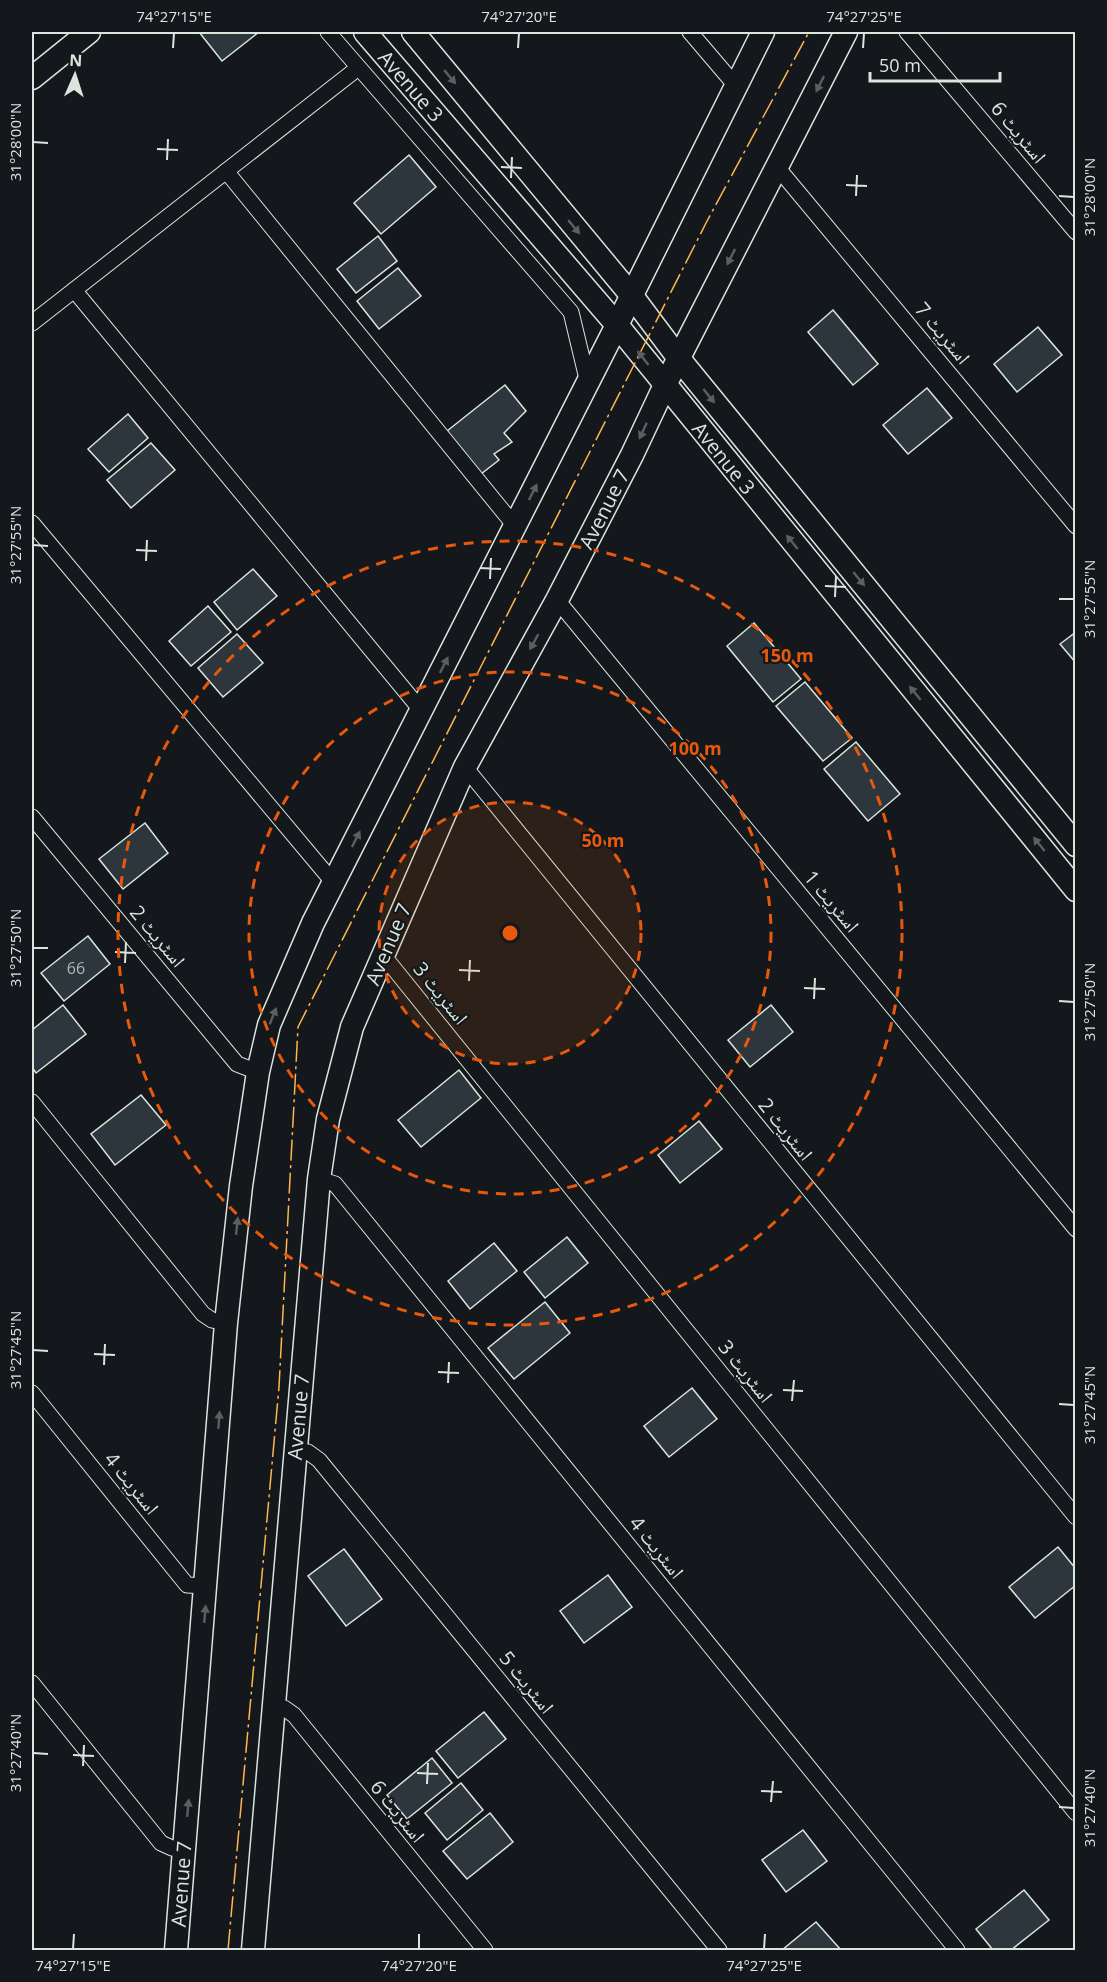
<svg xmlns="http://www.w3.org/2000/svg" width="1107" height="1982" font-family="'Open Sans','Noto Naskh Arabic',sans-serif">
<rect width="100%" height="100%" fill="#14181c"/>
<g fill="#2c363c" stroke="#d8e6dc" stroke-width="1.5">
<polygon points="199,32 259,32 222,61"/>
<polygon points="409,155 436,187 381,234 354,203"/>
<polygon points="378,236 397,261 356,293 337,269"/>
<polygon points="398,268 421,296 379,329 357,301"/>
<polygon points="833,310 878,364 853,385 808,332"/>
<polygon points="1038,327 1062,355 1017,392 994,364"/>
<polygon points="505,385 526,411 504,433 512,442 494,454 499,460 481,474 447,431"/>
<polygon points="927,388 952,418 908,454 883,425"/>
<polygon points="128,414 148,438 109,472 88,449"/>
<polygon points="151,443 175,470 131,508 107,480"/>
<polygon points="253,569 277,596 237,630 214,602"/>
<polygon points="208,606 231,632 191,666 169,641"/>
<polygon points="754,623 801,679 773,702 727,646"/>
<polygon points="1076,632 1076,663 1060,644"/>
<polygon points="237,634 263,663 223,697 198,668"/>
<polygon points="805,682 852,738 823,761 776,706"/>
<polygon points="856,742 900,794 868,821 824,769"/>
<polygon points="145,823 168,853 123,889 99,859"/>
<polygon points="88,936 110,964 64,1001 41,973"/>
<polygon points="63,1005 86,1034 36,1073 32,1067 32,1030"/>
<polygon points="771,1005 793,1032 750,1067 728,1040"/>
<polygon points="459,1070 481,1098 421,1147 398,1120"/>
<polygon points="141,1095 166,1125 115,1165 91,1134"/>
<polygon points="699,1121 722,1149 680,1183 658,1155"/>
<polygon points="567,1237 588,1263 545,1298 524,1272"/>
<polygon points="494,1243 517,1271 470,1309 448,1281"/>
<polygon points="545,1302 570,1333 514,1379 488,1348"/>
<polygon points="692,1388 717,1419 669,1457 644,1426"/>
<polygon points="1058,1547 1076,1569 1076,1585 1035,1618 1009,1587"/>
<polygon points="344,1549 382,1599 346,1626 308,1576"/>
<polygon points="608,1575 632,1607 584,1643 560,1611"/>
<polygon points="484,1712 506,1739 458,1778 436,1751"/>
<polygon points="432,1758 452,1783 407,1819 387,1795"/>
<polygon points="461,1783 483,1810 447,1840 425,1813"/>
<polygon points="490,1813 513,1842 467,1879 443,1851"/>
<polygon points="803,1830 827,1861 786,1892 762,1860"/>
<polygon points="1024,1890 1049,1920 1011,1950 993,1950 976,1929"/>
<polygon points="816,1922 841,1950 782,1950"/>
</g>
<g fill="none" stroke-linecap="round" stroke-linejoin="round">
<defs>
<g id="street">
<polyline points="328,32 571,312 588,383"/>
<polyline points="690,32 736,86"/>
<polyline points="907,32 1076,232"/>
<polyline points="777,167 1076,526"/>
<polyline points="226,171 515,526"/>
<polyline points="74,290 421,710"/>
<polyline points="32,323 358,68"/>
<polyline points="32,523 333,882"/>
<polyline points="557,600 1076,1229"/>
<polyline points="465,767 1076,1517"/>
<polyline points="32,817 237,1064 258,1072"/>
<polyline points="383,955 1076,1813"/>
<polyline points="32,1102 203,1314 212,1320 226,1323"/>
<polyline points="319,1179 335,1184 957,1950"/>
<polyline points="32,1393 187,1585 207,1586"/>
<polyline points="295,1452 308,1452 319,1460 719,1950"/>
<polyline points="32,1683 161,1843 172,1848 184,1849"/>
<polyline points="273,1708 284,1708 294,1715 485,1950"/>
</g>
<g id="secondary">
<polyline points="365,32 617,325 1076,890"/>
<polyline points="413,32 632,296 680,360 1076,845"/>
<polyline points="32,78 89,32"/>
<polyline points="176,1950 226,1323 241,1186 258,1072 269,1025 313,923 617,325 763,32"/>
<polyline points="253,1950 319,1179 328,1119 352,1027 465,767 557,600 632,455 665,385 846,32"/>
</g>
</defs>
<use href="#street" stroke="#d8e6dc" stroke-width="17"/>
<use href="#secondary" stroke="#d8e6dc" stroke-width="25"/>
<use href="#street" stroke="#14181c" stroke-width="15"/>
<use href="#secondary" stroke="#14181c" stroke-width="22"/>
<polyline stroke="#ffb74d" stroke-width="1.5" stroke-dasharray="21 4.5 3 4.5" stroke-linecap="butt" points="228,1950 279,1387 298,1027 706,223 809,32"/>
</g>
<defs><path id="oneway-solid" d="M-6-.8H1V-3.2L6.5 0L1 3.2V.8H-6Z" transform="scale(1.5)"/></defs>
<g fill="#59605f">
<use href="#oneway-solid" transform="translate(450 77) rotate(50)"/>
<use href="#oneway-solid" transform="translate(820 84) rotate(117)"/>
<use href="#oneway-solid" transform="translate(574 227) rotate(50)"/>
<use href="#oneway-solid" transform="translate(731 257) rotate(117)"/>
<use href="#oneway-solid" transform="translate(643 358) rotate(-128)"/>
<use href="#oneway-solid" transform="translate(709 396) rotate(51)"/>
<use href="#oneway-solid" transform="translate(643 431) rotate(115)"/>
<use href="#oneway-solid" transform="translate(533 492) rotate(-63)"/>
<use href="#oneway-solid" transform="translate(792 542) rotate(-129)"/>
<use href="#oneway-solid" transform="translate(859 579) rotate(51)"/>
<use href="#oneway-solid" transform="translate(534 642) rotate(119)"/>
<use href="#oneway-solid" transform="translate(444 665) rotate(-63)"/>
<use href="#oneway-solid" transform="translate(915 693) rotate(-129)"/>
<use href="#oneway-solid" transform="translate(356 839) rotate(-63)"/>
<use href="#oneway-solid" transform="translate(1039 844) rotate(-129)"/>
<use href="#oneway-solid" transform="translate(273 1016) rotate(-68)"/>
<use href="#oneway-solid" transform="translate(237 1226) rotate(-84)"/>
<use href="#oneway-solid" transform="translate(219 1420) rotate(-86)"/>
<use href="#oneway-solid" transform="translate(205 1614) rotate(-85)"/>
<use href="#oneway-solid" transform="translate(188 1808) rotate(-85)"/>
</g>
<path fill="none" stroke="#d8e6dc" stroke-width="2" d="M173,48L174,33M518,48L519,33M863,48L864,33M33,142L48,143M157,149L178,150M167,160L168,139M501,167L522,168M511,178L512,157M846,185L867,186M856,196L857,175M1059,196L1074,197M33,545L48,546M136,550L157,551M146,561L147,540M480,568L501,569M490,579L491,558M825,586L846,587M835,597L836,576M1059,599H1074M33,948H48M115,952L136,953M125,963L126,942M459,970L480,971M469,981L470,960M804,988L825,989M814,999L815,978M1059,1001L1074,1002M33,1350L48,1351M94,1354L115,1355M104,1365L105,1344M438,1372L459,1373M448,1383L449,1362M783,1390L803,1391M792,1401L794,1380M1059,1404L1074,1405M33,1753L48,1754M73,1755L94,1756M83,1766L84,1745M417,1773L438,1774M427,1784L428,1763M761,1791L782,1792M771,1802L773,1781M1059,1807L1074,1808M73,1949L74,1934M419,1949V1934M764,1949L765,1934"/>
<circle cx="510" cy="933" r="131" fill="#e8590c" fill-opacity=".12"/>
<g fill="none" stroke="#e8590c" stroke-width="3" stroke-dasharray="10 8">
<circle cx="510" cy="933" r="131"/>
<circle cx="510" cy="933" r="261"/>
<circle cx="510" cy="933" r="392"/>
</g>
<g text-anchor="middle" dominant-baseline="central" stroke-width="4.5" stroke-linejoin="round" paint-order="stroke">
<g font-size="16" fill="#adbab4">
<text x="76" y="968">66</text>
</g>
<g font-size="20" fill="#d8e6dc" stroke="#14181c">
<text transform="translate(411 86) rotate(49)">Avenue 3</text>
<text transform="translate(1019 132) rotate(50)">اسٹریٹ 6</text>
<text transform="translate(943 333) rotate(50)">اسٹریٹ 7</text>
<text transform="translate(724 458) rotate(51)">Avenue 3</text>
<text transform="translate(604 509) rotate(-63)">Avenue 7</text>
<text transform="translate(832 901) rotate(50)">اسٹریٹ 1</text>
<text transform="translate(158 936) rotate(50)">اسٹریٹ 2</text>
<text transform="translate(388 944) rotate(-67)">Avenue 7</text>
<text transform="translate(441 993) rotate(51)">اسٹریٹ 3</text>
<text transform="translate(786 1129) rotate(51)">اسٹریٹ 2</text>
<text transform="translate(746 1371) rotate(51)">اسٹریٹ 3</text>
<text transform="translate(298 1417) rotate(-85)">Avenue 7</text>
<text transform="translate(132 1483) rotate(51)">اسٹریٹ 4</text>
<text transform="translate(657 1547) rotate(51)">اسٹریٹ 4</text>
<text transform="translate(527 1682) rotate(51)">اسٹریٹ 5</text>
<text transform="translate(398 1811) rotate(51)">اسٹریٹ 6</text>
<text transform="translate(181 1884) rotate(-86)">Avenue 7</text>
</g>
</g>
<circle cx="510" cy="933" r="9" fill="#e8590c" stroke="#14181c" stroke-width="3"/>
<g font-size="18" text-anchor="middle" font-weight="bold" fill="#e8590c" stroke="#14181c" stroke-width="4.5" stroke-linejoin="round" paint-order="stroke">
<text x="787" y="662">150 m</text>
<text x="695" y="755">100 m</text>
<text x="603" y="847">50 m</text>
</g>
<rect width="1107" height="1982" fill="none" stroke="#14181c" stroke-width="66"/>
<g transform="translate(75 75) rotate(3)" stroke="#14181c" stroke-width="4.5" paint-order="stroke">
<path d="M0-4.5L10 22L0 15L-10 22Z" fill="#d8e6dc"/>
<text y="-9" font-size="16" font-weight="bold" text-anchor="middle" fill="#d8e6dc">N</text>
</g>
<path d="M870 72v9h130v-9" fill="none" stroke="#d8e6dc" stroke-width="3"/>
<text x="879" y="72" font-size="18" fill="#d8e6dc" stroke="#14181c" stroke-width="4.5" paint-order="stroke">50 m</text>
<rect x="33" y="33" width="1041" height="1916" fill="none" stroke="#d8e6dc" stroke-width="2"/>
<g font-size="15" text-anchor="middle" fill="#d8e6dc">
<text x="174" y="22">74°27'15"E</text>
<text x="519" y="22">74°27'20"E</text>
<text x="864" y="22">74°27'25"E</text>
<text transform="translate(16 142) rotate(-90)" y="5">31°28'00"N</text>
<text transform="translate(1090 197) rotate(-90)" y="5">31°28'00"N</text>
<text transform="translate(16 545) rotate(-90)" y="5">31°27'55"N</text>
<text transform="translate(1090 599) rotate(-90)" y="5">31°27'55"N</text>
<text transform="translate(16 948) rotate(-90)" y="5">31°27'50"N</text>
<text transform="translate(1090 1002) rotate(-90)" y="5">31°27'50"N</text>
<text transform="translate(16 1350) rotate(-90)" y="5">31°27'45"N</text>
<text transform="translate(1090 1405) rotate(-90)" y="5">31°27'45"N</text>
<text transform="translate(16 1753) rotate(-90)" y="5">31°27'40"N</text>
<text transform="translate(1090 1808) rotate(-90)" y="5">31°27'40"N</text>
<text x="73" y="1971">74°27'15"E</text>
<text x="419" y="1971">74°27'20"E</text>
<text x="764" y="1971">74°27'25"E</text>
</g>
</svg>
